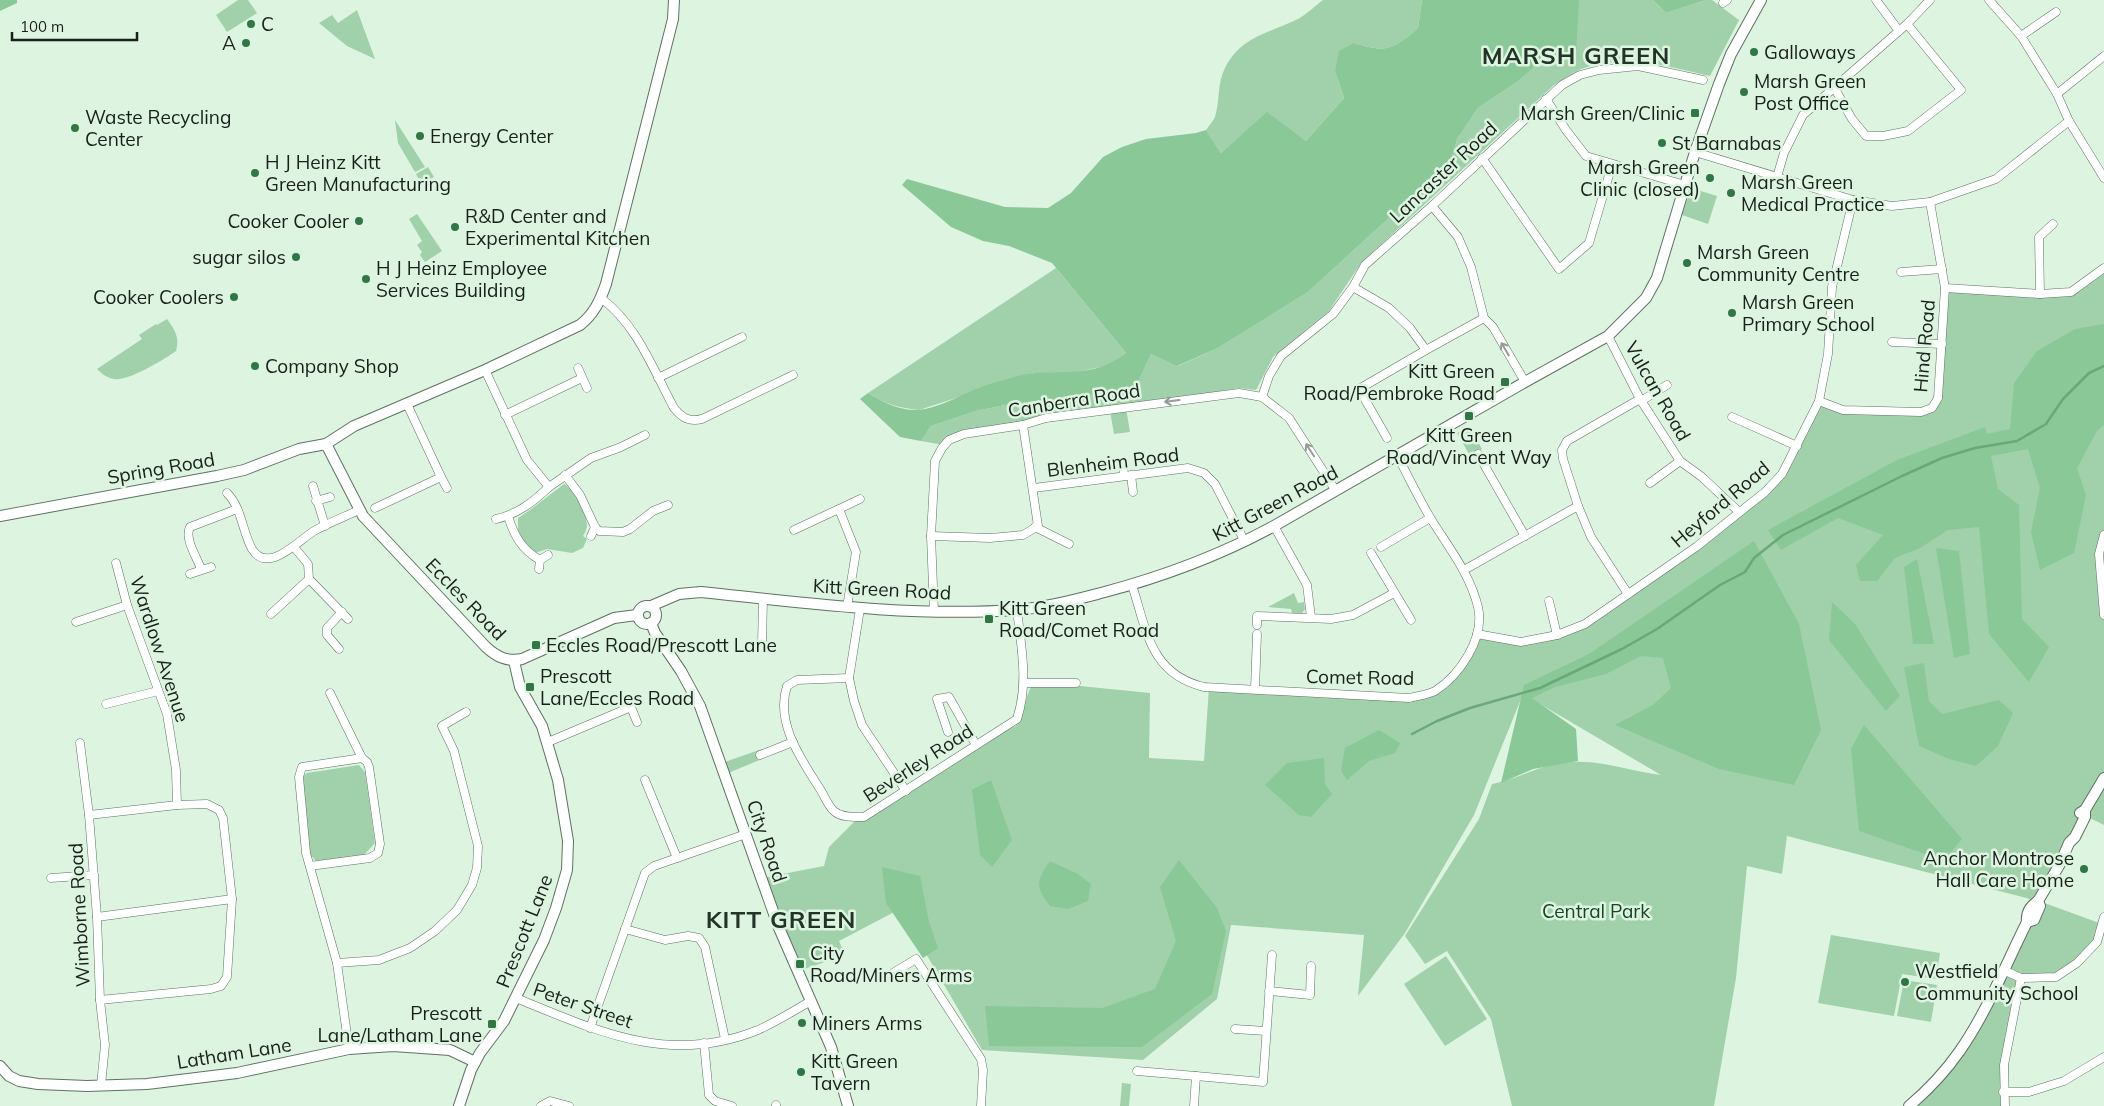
<svg xmlns="http://www.w3.org/2000/svg" width="2104" height="1106" font-family="Mulish,sans-serif">
<rect width="100%" height="100%" fill="#ddf4e1"/>
<g fill="#a0d1aa">
<polygon points="238,0 248,0 257,13 227,32 216,15"/>
<path d="M1323,0H1422L1418,28C1393,50 1387,53 1354,43L1335,71L1344,98L1306,141L1267,113L1221,153L1206,130C1209,126 1213,121 1215,117C1220,101 1217,83 1225,68C1241,36 1270,33 1298,19C1307,14 1315,6 1323,0Z"/>
<path d="M1579,0H1653L1666,13L1706,0H1712L1739,20L1710,76C1665,66 1627,53 1581,69C1572,73 1563,80 1554,85L1361,263L1329,311L1273,357L1256,390L1238,388L1126,408L1130,432L1114,434L1110,411L969,433L944,445L921,441L931,426L976,411L1010,404L1134,390V399L1136,385L1151,354L1178,366L1218,348L1308,292L1451,161L1457,139L1478,108L1517,82L1546,57Z"/>
<polygon points="357,10 375,59 347,46 319,23 332,15 338,23"/>
<polygon points="395,120 425,167 415,172 398,143"/>
<polygon points="428,167 434,177 429,180 418,178 416,174"/>
<polygon points="1691,188 1717,196 1708,224 1682,215"/>
<polygon points="417,214 442,251 425,262 420,255 422,252 417,245 422,241 409,219"/>
<path d="M1056,268L1126,353L1110,365L1073,373H1033L919,410C900,408 885,404 868,393Z"/>
<path d="M2104,268V537L2099,554L2104,590V825L2082,814L2039,901L2102,924L2084,956L2047,978L2006,971L2021,978L2010,1032L2007,1106H1909L1959,1051L2038,901L1787,836L1782,874L1747,866L1736,978L1714,1106H1512L1491,1019L1447,951L1425,964L1405,936L1479,819L1492,784C1517,780 1536,766 1562,763C1598,758 1627,771 1661,775L1523,694L1474,815L1405,933L1358,996L1364,935L1231,925L1217,999L1143,1060L982,1050L900,909L839,941L845,955L802,970L762,878L824,866L829,847L859,817L976,745L1016,726L1031,686H1080L1150,693L1149,758L1204,761L1209,687L1409,698L1449,681L1477,634L1521,642L1585,624L1739,512L1782,474L1819,401L1843,410L1932,408L1939,391L1945,288L2074,291Z"/>
<path d="M167,319C175,330 180,338 176,351C165,359 127,382 114,379C107,378 101,373 97,369L142,339L139,335L156,324L157,325Z"/>
<polygon points="1469,426 1482,449 1470,456 1457,433"/>
<path d="M564,484C573,488 587,514 587,525C587,529 585,533 583,536L587,539L583,548L572,553L547,549L535,553L523,542L516,531L518,529V518L530,510Z"/>
<polygon points="1294,593 1298,603 1304,602 1305,609 1302,613 1292,613 1291,609 1268,607"/>
<polygon points="759,750 762,759 726,774 722,763"/>
<polygon points="359,765 365,772 375,843 364,855 316,861 309,853 302,777 307,773"/>
<polygon points="1831,935 1940,953 1936,979 1902,974 1894,1016 1818,1003"/>
<polygon points="1446,956 1487,1019 1445,1046 1404,984"/>
<polygon points="1904,980 1937,985 1931,1022 1897,1016"/>
<polygon points="1122,1083 1131,1084 1129,1106 1120,1106"/>
</g>
<g fill="#8ac898">
<polygon points="0,0 17,0 17,3 0,11"/>
<path d="M1422,0H1579L1576,55L1546,57L1517,82L1478,108L1457,139L1451,161L1308,292L1218,348L1177,366L1151,354L1134,390L1010,404L976,411L931,426L921,441L900,437L860,399L868,393C883,402 900,411 918,410C939,409 969,390 990,384C1004,380 1021,374 1035,373C1071,371 1096,376 1126,353L1052,263L1009,246L983,241L951,227L902,185L907,179L1005,207L1048,208L1071,193L1103,157L1122,147L1146,139L1196,133L1206,130L1221,153L1267,112L1306,141L1344,98L1335,71L1339,51L1354,43C1386,53 1393,50 1418,28Z"/>
<polygon points="1653,0 1706,0 1666,13"/>
<polygon points="2104,324 2104,425 2097,431 2077,468 2086,495 2074,553 2040,570 2031,532 2040,488 2028,449 1991,456 1998,489 2019,505 2022,619 2049,647 2029,682 1989,634 1979,527 1948,530 1920,548 1895,558 1877,581 1860,581 1856,565 1883,535 1838,518 1781,550 1768,530 1897,460 1985,427 1987,434 2010,429 2014,383 2037,351 2075,329"/>
<polygon points="1754,541 1799,624 1821,730 1794,785 1719,769 1615,725 1653,705 1671,688 1663,658 1641,656 1606,674 1555,687 1532,698 1576,729 1578,761 1533,769 1501,783 1524,685 1589,654"/>
<polygon points="1936,548 1959,551 1970,654 1954,658"/>
<polygon points="1917,559 1934,644 1913,644 1904,567"/>
<polygon points="1832,602 1855,624 1900,696 1886,711 1829,640"/>
<polygon points="1924,663 1929,701 1942,714 1999,700 2013,713 1998,746 1976,766 1949,759 1919,746 1904,667"/>
<polygon points="1864,725 1962,839 1951,852 1928,855 1859,831 1851,749"/>
<polygon points="1379,730 1400,743 1395,753 1369,761 1347,780 1341,771 1345,748"/>
<polygon points="1324,758 1325,784 1332,794 1311,817 1299,815 1265,785 1287,763"/>
<polygon points="991,780 1012,840 992,867 980,855 972,790"/>
<polygon points="1179,860 1217,908 1226,931 1212,994 1142,1047 989,1046 985,1006 1102,1008 1155,989 1176,941 1160,887"/>
<path d="M1050,861L1078,874L1091,884L1088,901L1068,909L1050,906C1035,886 1036,881 1050,861Z"/>
<polygon points="882,867 920,876 929,922 938,948 923,958 886,903"/>
</g>
<g fill="none" stroke-linecap="round" stroke-linejoin="round">
<polyline stroke="#6ba879" stroke-width="2.5" points="1412,734 1437,721 1470,708 1540,688 1622,649 1657,629 1720,585 1745,572 1754,558 1783,535 1902,476 1942,458 1975,448 2017,441 2046,424 2063,399 2089,373 2104,366"/>
<defs>
<g id="minor">
<polyline points="1876,0 1899,31"/>
<polyline points="1989,0 2021,36 2057,94 2069,121 2104,178"/>
<polyline points="1723,3 1727,0"/>
<polyline points="2021,36 2056,12"/>
<polyline points="1835,89 1852,119 1866,136 1883,136 1908,131 1961,90 1907,24"/>
<polyline points="2057,94 2104,56"/>
<polyline points="1546,99 1566,130 1586,156 1685,185"/>
<polyline points="1695,152 1853,200 1892,206 1930,202 1996,179 2069,121"/>
<polyline points="1482,158 1559,269 1589,243 1612,165"/>
<polyline points="1777,177 1784,153 1803,115 1907,24 1930,0"/>
<polyline points="1432,206 1458,237 1471,267 1484,318 1493,327 1525,382"/>
<polyline points="1901,272 1942,269"/>
<polyline points="1353,287 1389,308 1410,328 1426,350 1484,318"/>
<polyline points="1945,288 2040,294 2071,292 2104,268"/>
<polyline points="2040,294 2039,237 2053,224"/>
<path d="M601,298C637,325 653,369 674,408C682,418 689,422 702,419L793,375"/>
<polyline points="1608,336 1640,399 1680,461 1702,477 1739,512"/>
<polyline points="1892,342 1942,344"/>
<polyline points="578,368 587,388"/>
<polyline points="485,370 527,460 549,487 591,458 621,447 645,435"/>
<polyline points="658,378 742,337"/>
<polyline points="1262,397 1269,376 1281,356 1333,314 1353,287 1365,265 1432,206 1562,85 1580,75 1599,70 1638,66 1703,80"/>
<polyline points="1641,401 1667,385"/>
<polyline points="1819,401 1843,410 1921,412 1932,408 1938,398 1945,288 1930,202"/>
<polyline points="505,415 582,378"/>
<polyline points="1732,417 1797,446"/>
<polyline points="1387,438 1359,389 1426,350"/>
<polyline points="1478,454 1525,536"/>
<polyline points="1123,462 1124,476"/>
<polyline points="565,475 580,495 595,527 599,531 623,532 630,529 653,511 668,505"/>
<polyline points="1131,475 1133,492"/>
<polyline points="441,477 447,488"/>
<polyline points="1650,483 1680,461"/>
<polyline points="313,486 325,526"/>
<polyline points="1034,488 1188,468 1204,473 1215,484 1245,542"/>
<path d="M227,493C242,508 242,531 252,549C268,575 299,540 314,531C328,523 344,517 359,510"/>
<polyline points="316,501 330,497"/>
<polyline points="375,508 441,477 407,404"/>
<polyline points="839,509 860,499"/>
<path d="M508,516C514,536 522,550 540,560"/>
<path d="M496,519C518,514 533,502 549,487"/>
<polyline points="1274,526 1307,585 1311,617"/>
<polyline points="1035,527 1069,544"/>
<polyline points="794,530 839,509 856,552 847,607"/>
<polyline points="2104,535 2099,554 2104,615"/>
<polyline points="591,536 595,527"/>
<polyline points="931,536 990,538 1023,535 1038,526 1023,425"/>
<polyline points="1381,547 1430,518"/>
<polyline points="1371,553 1411,620"/>
<polyline points="116,563 127,605 167,714 176,770 177,805"/>
<path d="M201,569C197,557 184,539 190,527L237,509"/>
<polyline points="539,569 540,560 548,555"/>
<polyline points="1464,570 1578,506"/>
<polyline points="190,574 211,567"/>
<polyline points="309,579 348,619"/>
<path d="M1132,585C1147,631 1150,674 1204,687L1409,698C1417,696 1427,695 1435,691C1460,675 1485,638 1478,607C1470,574 1449,548 1431,519C1419,499 1408,476 1397,455"/>
<polyline points="1628,594 1591,537 1578,506 1563,459 1562,450 1567,441 1640,399"/>
<polyline points="1549,601 1557,635"/>
<polyline points="860,609 849,678 854,701 862,725 906,791"/>
<polyline points="934,612 931,536 935,461 942,448 949,440 964,434 1023,425 1046,418 1239,393 1262,397 1289,418 1336,491"/>
<polyline points="271,614 309,579 308,564 294,547"/>
<polyline points="76,622 127,605"/>
<polyline points="1257,625 1257,616 1331,619 1353,615 1394,593"/>
<polyline points="1477,634 1521,642 1557,635 1585,624 1696,547 1765,492 1782,474 1819,401 1828,354 1832,287 1853,200"/>
<polyline points="762,646 763,598"/>
<polyline points="339,649 327,635 327,628 342,612"/>
<path d="M849,678L797,680L787,686C775,723 801,759 820,789C824,795 828,806 834,811C841,818 855,817 864,817L1017,719C1029,682 1021,647 1017,609"/>
<polyline points="1025,683 1076,683"/>
<polyline points="1255,689 1257,634"/>
<polyline points="106,704 158,691"/>
<polyline points="948,732 937,699 949,697 976,745"/>
<polyline points="548,742 631,707 637,722"/>
<polyline points="80,743 89,815 97,917 100,1000 105,1045 101,1085"/>
<polyline points="760,755 793,742"/>
<polyline points="645,780 677,858"/>
<polyline points="89,815 177,805 207,804 219,810 223,818 232,899 227,977 221,986 211,989 100,1000"/>
<polyline points="310,866 370,858 378,853 380,844 369,767 367,762 362,758 330,693"/>
<polyline points="51,878 94,875"/>
<polyline points="97,917 232,899"/>
<polyline points="625,929 665,940 688,936 699,938 705,947 725,1039"/>
<polyline points="337,963 379,960 410,948 435,931 457,910 472,885 477,868 478,846 454,751 442,726 466,712"/>
<polyline points="2003,970 2021,978 2056,977 2077,963 2097,942 2104,917"/>
<polyline points="893,973 916,959 981,1059 983,1070 981,1106"/>
<polyline points="1269,991 1310,995 1311,966"/>
<path d="M516,998C597,1031 669,1066 758,1030C776,1022 793,1011 811,1001"/>
<polyline points="590,1028 645,873 654,866 746,834"/>
<polyline points="1235,1029 1266,1031"/>
<polyline points="704,1043 709,1095 715,1101 732,1106"/>
<polyline points="349,1049 337,963 306,853 299,777 302,767 362,758"/>
<polyline points="1137,1071 1196,1076"/>
<polyline points="2003,1092 2029,1092 2064,1081 2104,1057"/>
<polyline points="776,1105 776,1106"/>
<polyline points="541,1106 550,1101 569,1106"/>
<polyline points="1194,1106 1196,1076 1263,1082 1272,955"/>
<polyline points="2005,1106 2004,1065 2021,978"/>
</g>
<g id="tertiary">
<path d="M326,444L363,516L486,647C497,657 507,662 522,659L614,618L637,615"/>
<path d="M0,516L217,476L244,470L299,449L326,444L354,426L485,370L580,325C594,314 600,301 606,284L673,19L674,0"/>
<circle cx="647" cy="615" r="9"/>
<path d="M651,606L679,594L701,592C806,603 910,617 1016,610C1044,608 1074,600 1101,593C1162,577 1219,556 1274,526L1525,382L1608,336L1646,298L1657,278L1695,152L1719,84L1731,54L1761,0"/>
<polyline points="651,623 655,633 681,671 700,706 779,928 831,1047 848,1106"/>
<polyline points="2080,813 2085,810 2104,778"/>
<polyline points="2027,922 2034,920 2040,906 2038,901"/>
<polyline points="0,1066 9,1076 19,1081 38,1084 87,1086 147,1084 237,1073 349,1049 393,1046 450,1050 475,1062"/>
<polyline points="459,1106 471,1070 480,1053 504,1021 544,940 556,908 567,870 568,841 558,780 542,726 520,687 514,661"/>
<path d="M1909,1106C1928,1090 1945,1072 1959,1052C1986,1014 2006,964 2027,922C2026,913 2030,906 2038,901L2060,864L2069,843L2075,837L2085,817V810"/>
</g>
</defs>
<use href="#minor" stroke="#5e7262" stroke-width="9"/>
<use href="#tertiary" stroke="#5e7262" stroke-width="12"/>
<use href="#minor" stroke="#fff" stroke-width="8"/>
<use href="#tertiary" stroke="#fff" stroke-width="10"/>
</g>
<defs><path id="oneway-shaft" d="M-6 0H5M1.5-3L5.5 0L1.5 3" fill="none" stroke-width="1.6" stroke-linecap="round" stroke-linejoin="round" transform="scale(1.25)"/></defs>
<g stroke="#979b98">
<use href="#oneway-shaft" transform="translate(1505 349) rotate(-120)"/>
<use href="#oneway-shaft" transform="translate(1172 401) rotate(173)"/>
<use href="#oneway-shaft" transform="translate(1310 450) rotate(-123)"/>
</g>
<g fill="#2f7745" stroke="#ddf4e1" stroke-width="2">
<circle cx="251" cy="24" r="5"/>
<circle cx="246" cy="43" r="5"/>
<circle cx="1754" cy="52" r="5"/>
<circle cx="1744" cy="92" r="5"/>
<rect x="1690" y="108" width="10" height="10" rx="2.5"/>
<circle cx="75" cy="128" r="5"/>
<circle cx="420" cy="136" r="5"/>
<circle cx="1662" cy="143" r="5"/>
<circle cx="255" cy="173" r="5"/>
<circle cx="1710" cy="178" r="5"/>
<circle cx="1731" cy="193" r="5"/>
<circle cx="359" cy="221" r="5"/>
<circle cx="455" cy="227" r="5"/>
<circle cx="296" cy="257" r="5"/>
<circle cx="1687" cy="263" r="5"/>
<circle cx="366" cy="279" r="5"/>
<circle cx="234" cy="297" r="5"/>
<circle cx="1732" cy="313" r="5"/>
<circle cx="255" cy="366" r="5"/>
<rect x="1500" y="377" width="10" height="10" rx="2.5"/>
<rect x="1464" y="411" width="10" height="10" rx="2.5"/>
<rect x="984" y="614" width="10" height="10" rx="2.5"/>
<rect x="531" y="640" width="10" height="10" rx="2.5"/>
<rect x="525" y="682" width="10" height="10" rx="2.5"/>
<circle cx="2084" cy="869" r="5"/>
<rect x="795" y="959" width="10" height="10" rx="2.5"/>
<circle cx="1905" cy="982" r="5"/>
<circle cx="802" cy="1023" r="5"/>
<rect x="487" y="1019" width="10" height="10" rx="2.5"/>
<circle cx="801" cy="1072" r="5"/>
</g>
<g text-anchor="middle" dominant-baseline="central" stroke-width="5" stroke-linejoin="round" paint-order="stroke">
<g font-size="19" fill="#182019" stroke="#ddf4e1" text-anchor="start">
<text x="261" y="24">C</text>
<text x="236" y="43" text-anchor="end">A</text>
<text x="1764" y="52">Galloways</text>
<text x="1754" y="81">Marsh Green<tspan x="1754" dy="22">Post Office</tspan></text>
<text x="1685" y="113" text-anchor="end">Marsh Green/Clinic</text>
<text x="85" y="117">Waste Recycling<tspan x="85" dy="22">Center</tspan></text>
<text x="430" y="136">Energy Center</text>
<text x="1672" y="143">St Barnabas</text>
<text x="265" y="162">H J Heinz Kitt<tspan x="265" dy="22">Green Manufacturing</tspan></text>
<text x="1700" y="167" text-anchor="end">Marsh Green<tspan x="1700" dy="22">Clinic (closed)</tspan></text>
<text x="1741" y="182">Marsh Green<tspan x="1741" dy="22">Medical Practice</tspan></text>
<text x="465" y="216">R&amp;D Center and<tspan x="465" dy="22">Experimental Kitchen</tspan></text>
<text x="349" y="221" text-anchor="end">Cooker Cooler</text>
<text x="1697" y="252">Marsh Green<tspan x="1697" dy="22">Community Centre</tspan></text>
<text x="286" y="257" text-anchor="end">sugar silos</text>
<text x="376" y="268">H J Heinz Employee<tspan x="376" dy="22">Services Building</tspan></text>
<text x="224" y="297" text-anchor="end">Cooker Coolers</text>
<text x="1742" y="302">Marsh Green<tspan x="1742" dy="22">Primary School</tspan></text>
<text x="265" y="366">Company Shop</text>
<text x="1495" y="371" text-anchor="end">Kitt Green<tspan x="1495" dy="22">Road/Pembroke Road</tspan></text>
<text x="1469" y="435" text-anchor="middle">Kitt Green<tspan x="1469" dy="22">Road/Vincent Way</tspan></text>
<text x="999" y="608">Kitt Green<tspan x="999" dy="22">Road/Comet Road</tspan></text>
<text x="546" y="645">Eccles Road/Prescott Lane</text>
<text x="540" y="676">Prescott<tspan x="540" dy="22">Lane/Eccles Road</tspan></text>
<text x="2074" y="858" text-anchor="end">Anchor Montrose<tspan x="2074" dy="22">Hall Care Home</tspan></text>
<text x="810" y="953">City<tspan x="810" dy="22">Road/Miners Arms</tspan></text>
<text x="1915" y="971">Westfield<tspan x="1915" dy="22">Community School</tspan></text>
<text x="482" y="1013" text-anchor="end">Prescott<tspan x="482" dy="22">Lane/Latham Lane</tspan></text>
<text x="812" y="1023">Miners Arms</text>
<text x="811" y="1061">Kitt Green<tspan x="811" dy="22">Tavern</tspan></text>
</g>
<g font-size="19" fill="#182019" stroke="#ddf4e1">
<text transform="translate(1443 172) rotate(-43)">Lancaster Road</text>
<text transform="translate(1924 346) rotate(-85)">Hind Road</text>
<text transform="translate(1658 391) rotate(60)">Vulcan Road</text>
<text transform="translate(1074 400) rotate(-9)">Canberra Road</text>
<text transform="translate(1113 462) rotate(-7)">Blenheim Road</text>
<text transform="translate(161 468) rotate(-10)">Spring Road</text>
<text transform="translate(1275 503) rotate(-28)">Kitt Green Road</text>
<text transform="translate(1720 504) rotate(-40)">Heyford Road</text>
<text transform="translate(882 589) rotate(3)">Kitt Green Road</text>
<text transform="translate(466 599) rotate(46)">Eccles Road</text>
<text transform="translate(160 649) rotate(72)">Wardlow Avenue</text>
<text transform="translate(1360 677) rotate(1)">Comet Road</text>
<text transform="translate(918 763) rotate(-33)">Beverley Road</text>
<text transform="translate(767 841) rotate(71)">City Road</text>
<text transform="translate(79 915) rotate(-93)">Wimborne Road</text>
<text transform="translate(524 931) rotate(-68)">Prescott Lane</text>
<text transform="translate(583 1005) rotate(19)">Peter Street</text>
<text transform="translate(234 1053) rotate(-9)">Latham Lane</text>
</g>
<g font-size="19" fill="#174525" stroke="#ddf4e1">
<text x="1596" y="911">Central Park</text>
</g>
<g font-size="24" font-weight="bold" letter-spacing="1" fill="#223426" stroke="#ddf4e1">
<text x="1576" y="55">MARSH GREEN</text>
<text x="781" y="919">KITT GREEN</text>
</g>
</g>
<path d="M12 32v8h125v-8" fill="none" stroke="#182019" stroke-width="2.5"/>
<text x="20" y="32" font-size="15" fill="#182019" stroke="#ddf4e1" stroke-width="4" paint-order="stroke">100 m</text>
</svg>
